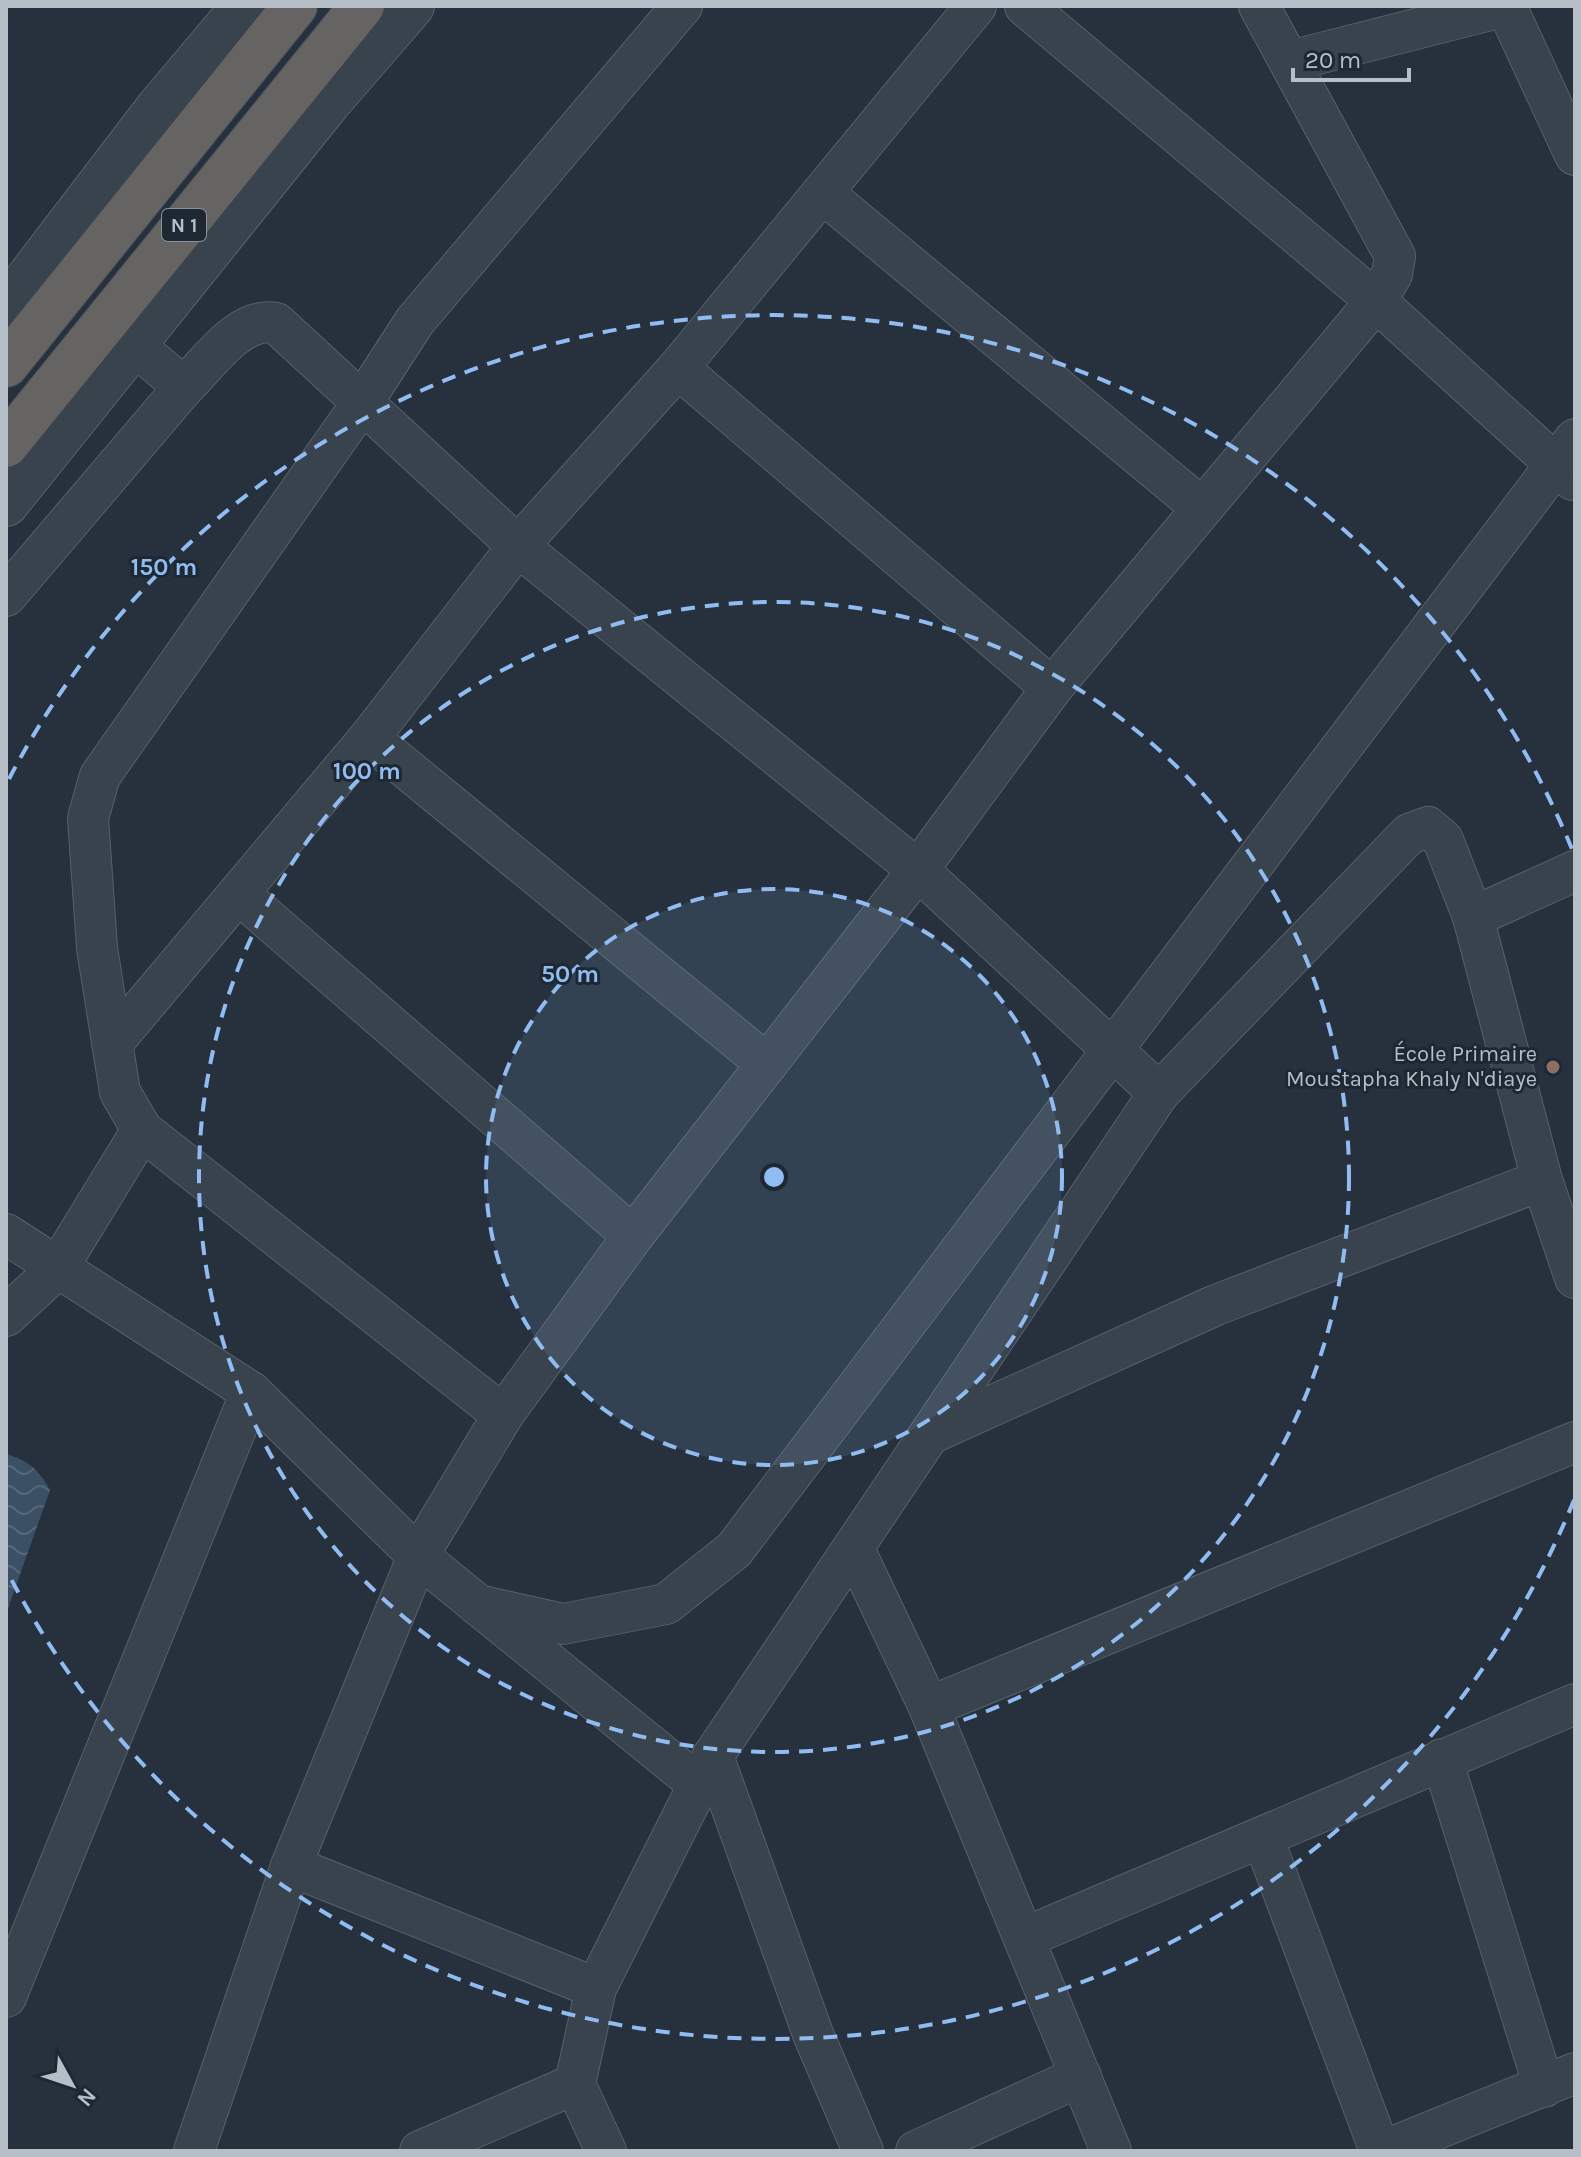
<svg xmlns="http://www.w3.org/2000/svg" width="1581" height="2157" font-family="Karla,sans-serif">
<defs>
<pattern id="water-waves" width="16" height="10" patternUnits="userSpaceOnUse" patternTransform="scale(2)"><rect width="16" height="10" fill="#3c5065"/><path d="M0 5q4-4 8 0t8 0" fill="none" stroke="#56677a"/></pattern>
</defs>
<rect width="100%" height="100%" fill="#26313d"/>
<path fill="url(#water-waves)" d="M6,1454C29,1461 38,1469 50,1490L6,1614Z"/>
<g fill="none" stroke-linecap="round" stroke-linejoin="round">
<defs>
<g id="minor">
<polyline points="1025,6 1376,301 1573,480"/>
<polyline points="1506,6 1575,155"/>
<polyline points="1290,61 1506,6"/>
<polyline points="824,194 1202,508"/>
<path d="M135,346L184,387C209,363 239,316 276,323L518,546L918,870L1159,1093"/>
<polyline points="678,368 1052,688"/>
<polyline points="6,596 184,387"/>
<polyline points="369,738 767,1064"/>
<polyline points="239,894 633,1236"/>
<polyline points="1473,917 1575,871"/>
<polyline points="114,1041 369,738 518,546 678,368 976,6"/>
<polyline points="6,1234 251,1392 418,1556 698,1784"/>
<polyline points="6,1316 57,1269 142,1130"/>
<polyline points="503,1415 142,1130 120,1092 97,948 88,818 100,776 362,403 415,321 682,6"/>
<polyline points="930,1434 1216,1305 1542,1180"/>
<polyline points="854,1549 929,1707 1111,2151"/>
<polyline points="478,1605 563,1624 666,1604 734,1550 1575,439"/>
<polyline points="929,1707 1575,1442"/>
<polyline points="713,1756 813,2034 863,2151"/>
<polyline points="1442,1759 1544,2087"/>
<polyline points="1263,1838 1380,2151"/>
<polyline points="291,1866 596,1988"/>
<polyline points="1024,1938 1575,1704"/>
<polyline points="6,1997 251,1392"/>
<polyline points="194,2151 291,1866 418,1556 503,1415 633,1236 918,870 1052,688 1376,301 1392,274 1395,256 1259,6"/>
<polyline points="420,2151 575,2084"/>
<polyline points="606,2151 575,2084 596,1988 713,1756 1159,1093 1409,834 1428,827 1443,840 1473,917 1542,1180 1575,1278"/>
<polyline points="916,2151 1081,2076"/>
<polyline points="1383,2151 1575,2073"/>
</g>
<g id="tertiary">
<polyline points="6,307 158,108 244,6"/>
<polyline points="6,504 328,103 412,6"/>
</g>
<g id="trunk">
<polyline points="6,365 295,6"/>
<polyline points="6,445 362,6"/>
</g>
</defs>
<use href="#minor" stroke="#57616b" stroke-width="42"/>
<use href="#tertiary" stroke="#57616b" stroke-width="46"/>
<use href="#trunk" stroke="#444e58" stroke-width="46"/>
<use href="#minor" stroke="#39434d" stroke-width="40"/>
<use href="#tertiary" stroke="#39434d" stroke-width="44"/>
<use href="#trunk" stroke="#666462" stroke-width="44"/>
</g>
<circle cx="774" cy="1177" r="288" fill="#90bcf2" fill-opacity=".12"/>
<g fill="none" stroke="#90bcf2" stroke-width="4" stroke-dasharray="14 10">
<circle cx="774" cy="1177" r="288"/>
<circle cx="774" cy="1177" r="575"/>
<path d="M1574 1500A863 863 0 0 1 9 1575M9 779A863 863 0 0 1 1574 854"/>
</g>
<circle fill="#8d6e63" stroke="#1e2832" stroke-width="3" cx="1553" cy="1067" r="8"/>
<g text-anchor="middle" dominant-baseline="central" stroke-width="6" stroke-linejoin="round" paint-order="stroke">
<rect fill="#1e2832" stroke="#88919b" stroke-width="2" x="162" y="209" width="44" height="32" rx="6"/>
<g font-size="20" font-weight="bold" fill="#b6bec8">
<text x="184" y="225">N 1</text>
</g>
<g font-size="22" fill="#b6bec8" stroke="#1e2832" text-anchor="end">
<text x="1537" y="1054">École Primaire<tspan x="1537" dy="25">Moustapha Khaly N'diaye</tspan></text>
</g>
</g>
<circle cx="774" cy="1177" r="12" fill="#90bcf2" stroke="#1e2832" stroke-width="4"/>
<g font-size="24" text-anchor="middle" font-weight="bold" fill="#90bcf2" stroke="#1e2832" stroke-width="6" stroke-linejoin="round" paint-order="stroke">
<text x="164" y="575">150 m</text>
<text x="367" y="779">100 m</text>
<text x="570" y="982">50 m</text>
</g>
<rect width="1581" height="2157" fill="none" stroke="#b6bec8" stroke-width="16"/>
<g transform="translate(72 2085) rotate(130)" stroke="#1e2832" stroke-width="6" paint-order="stroke">
<path d="M0-6L14 30L0 20L-14 30Z" fill="#b6bec8"/>
<text y="-12" font-size="22" font-weight="bold" text-anchor="middle" fill="#b6bec8">N</text>
</g>
<path d="M1293 68v12h116v-12" fill="none" stroke="#b6bec8" stroke-width="4"/>
<text x="1305" y="68" font-size="24" fill="#b6bec8" stroke="#1e2832" stroke-width="6" paint-order="stroke">20 m</text>
</svg>
